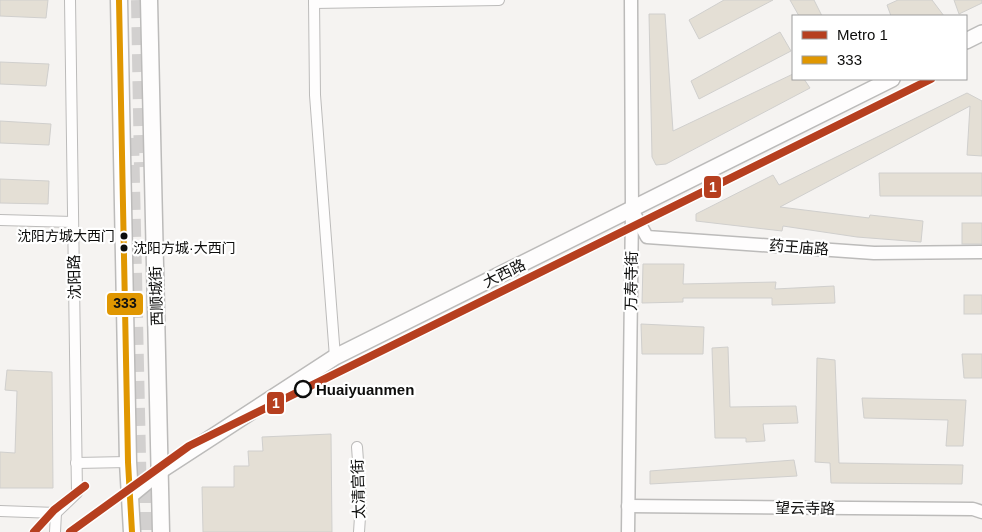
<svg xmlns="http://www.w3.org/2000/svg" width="982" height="532" font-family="Helvetica,'Noto Sans SC',sans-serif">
<rect width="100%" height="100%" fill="#f5f3f1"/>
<g fill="#e4dfd5" stroke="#d0cfcd">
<polygon points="0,0 48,0 46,18 0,16"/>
<polygon points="724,0 773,0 699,39 689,20"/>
<polygon points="790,0 814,0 822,16 799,16"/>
<polygon points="898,0 932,0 944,16 891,16 887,5"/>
<polygon points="954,0 982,0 982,3 959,14"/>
<polygon points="649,14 665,14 673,131 793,74 793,79 804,79 810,88 666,164 656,165 652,157"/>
<polygon points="780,32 791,51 699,99 691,81"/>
<polygon points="0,62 49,64 46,86 0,84"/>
<polygon points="967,93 982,101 982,156 967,155 970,106 780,207 869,218 870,215 923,221 921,242 857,237 783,226 782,231 696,221 696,214 773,175 779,185"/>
<polygon points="0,121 51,124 49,145 0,143"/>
<polygon points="879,173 982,173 982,196 880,196"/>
<polygon points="0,179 49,181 48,204 0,203"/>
<rect x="962" y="223" width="20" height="21"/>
<polygon points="643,264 684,264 683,284 776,282 775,289 834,286 835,303 772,305 772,298 683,298 683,302 642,303"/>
<rect x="964" y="295" width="18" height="19"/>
<polygon points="641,324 704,327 703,354 642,354"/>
<polygon points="728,347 730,407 796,406 798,423 763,424 765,441 746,442 746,438 715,438 712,348"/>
<polygon points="962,354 982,354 982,378 964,378"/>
<polygon points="817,358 835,360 839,463 963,465 962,484 831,483 830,463 815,462"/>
<polygon points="7,370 52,372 53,488 0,488 0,452 15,453 17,391 5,390"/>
<polygon points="862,398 966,400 963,446 946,446 948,420 864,418"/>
<polygon points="331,434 332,532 203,532 202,487 234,487 234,466 249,466 248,451 263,451 262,437"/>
<polygon points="794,460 797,476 650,484 650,471"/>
</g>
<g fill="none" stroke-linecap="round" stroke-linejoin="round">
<g stroke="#d2d0cf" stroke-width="18" stroke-dasharray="18 9" stroke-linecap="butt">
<polyline points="140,0 143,167"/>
<polyline points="130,138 138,502"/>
<polyline points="148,485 148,532"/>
</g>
<defs>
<g id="minor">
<polyline points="314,0 315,95 335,357"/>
<polyline points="314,3 499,0"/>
<polyline points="0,220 73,222"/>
<polyline points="357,447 361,502 359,532"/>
<polyline points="76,463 128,462"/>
<polyline points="0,511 56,513 77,493 70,0"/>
<polyline points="55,532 56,513"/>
</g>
<g id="tertiary">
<polyline points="632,210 647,237 874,253 982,252"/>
<polyline points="628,506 973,509 982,512"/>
<polyline points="628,532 632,210 631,0"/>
</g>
<g id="secondary">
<polyline points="966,41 982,33"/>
<polyline points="132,494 160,471 335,357 892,79"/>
</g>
<g id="primary">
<polyline points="119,0 128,462 132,532"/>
<polyline points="149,0 161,532"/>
</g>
</defs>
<use href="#minor" stroke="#bcbbba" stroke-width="12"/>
<use href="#tertiary" stroke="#bcbbba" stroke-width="15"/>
<use href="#secondary" stroke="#bcbbba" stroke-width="18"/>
<use href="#primary" stroke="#bcbbba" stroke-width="19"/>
<use href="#minor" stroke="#fefdfd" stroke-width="10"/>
<use href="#tertiary" stroke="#fefdfd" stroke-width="12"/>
<use href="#secondary" stroke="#fefdfd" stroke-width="15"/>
<use href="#primary" stroke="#fefdfd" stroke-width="16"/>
<defs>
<polyline id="bus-1" points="119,0 128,462 132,532"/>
</defs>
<use href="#bus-1" stroke="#fff" stroke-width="10"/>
<use href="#bus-1" stroke="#e09701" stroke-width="6"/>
<defs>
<g id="metro-1">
<polyline points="34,532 54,510 85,486"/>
<polyline points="70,532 189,446 931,79"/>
</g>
</defs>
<use href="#metro-1" stroke="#fff" stroke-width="11"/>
<use href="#metro-1" stroke="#b63f1f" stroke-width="8"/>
</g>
<g fill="#0d0d0c" stroke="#fff" stroke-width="2">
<circle cx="124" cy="236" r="4.5"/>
<circle cx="124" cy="248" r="4.5"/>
</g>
<circle fill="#fff" stroke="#0d0d0c" stroke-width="2.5" cx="303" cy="389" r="8"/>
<g text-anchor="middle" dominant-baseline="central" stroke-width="4.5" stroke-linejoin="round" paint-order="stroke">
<g font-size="14" fill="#0d0d0c" stroke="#fff" text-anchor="end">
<text x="115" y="236">沈阳方城大西门</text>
<text x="133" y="248" text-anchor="start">沈阳方城·大西门</text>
</g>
<g font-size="15" fill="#0d0d0c" stroke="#fff">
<text transform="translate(799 247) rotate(4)">药王庙路</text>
<text transform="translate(504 273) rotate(-26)">大西路</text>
<text transform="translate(74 277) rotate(-91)">沈阳路</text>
<text transform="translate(631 281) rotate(-89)">万寿寺街</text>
<text transform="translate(156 296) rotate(-92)">西顺城街</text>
<text transform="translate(358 489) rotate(-92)">太清宫街</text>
<text transform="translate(805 508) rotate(1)">望云寺路</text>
</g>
<g font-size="15" font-weight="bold" fill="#0d0d0c" stroke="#fff" text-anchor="start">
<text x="316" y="389">Huaiyuanmen</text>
</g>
</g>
<g stroke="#fff" stroke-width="2">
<rect x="703" y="175" width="19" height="24" rx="5" fill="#b63f1f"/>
<rect x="106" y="292" width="38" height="24" rx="5" fill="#e09701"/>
<rect x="266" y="391" width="19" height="24" rx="5" fill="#b63f1f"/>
</g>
<g font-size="14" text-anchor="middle" font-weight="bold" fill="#fff">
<text x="713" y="192">1</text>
<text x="276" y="408">1</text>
</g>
<g font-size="14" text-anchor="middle" font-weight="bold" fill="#111">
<text x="125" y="308">333</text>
</g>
<rect x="792" y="15" width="175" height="65" fill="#ffffff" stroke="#9e9e9e"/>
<rect x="802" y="31" width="25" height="8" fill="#b63f1f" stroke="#9e9e9e"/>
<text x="837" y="40" font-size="15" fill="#0d0d0c">Metro 1</text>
<rect x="802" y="56" width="25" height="8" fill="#e09701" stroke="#9e9e9e"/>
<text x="837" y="65" font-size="15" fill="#0d0d0c">333</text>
</svg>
